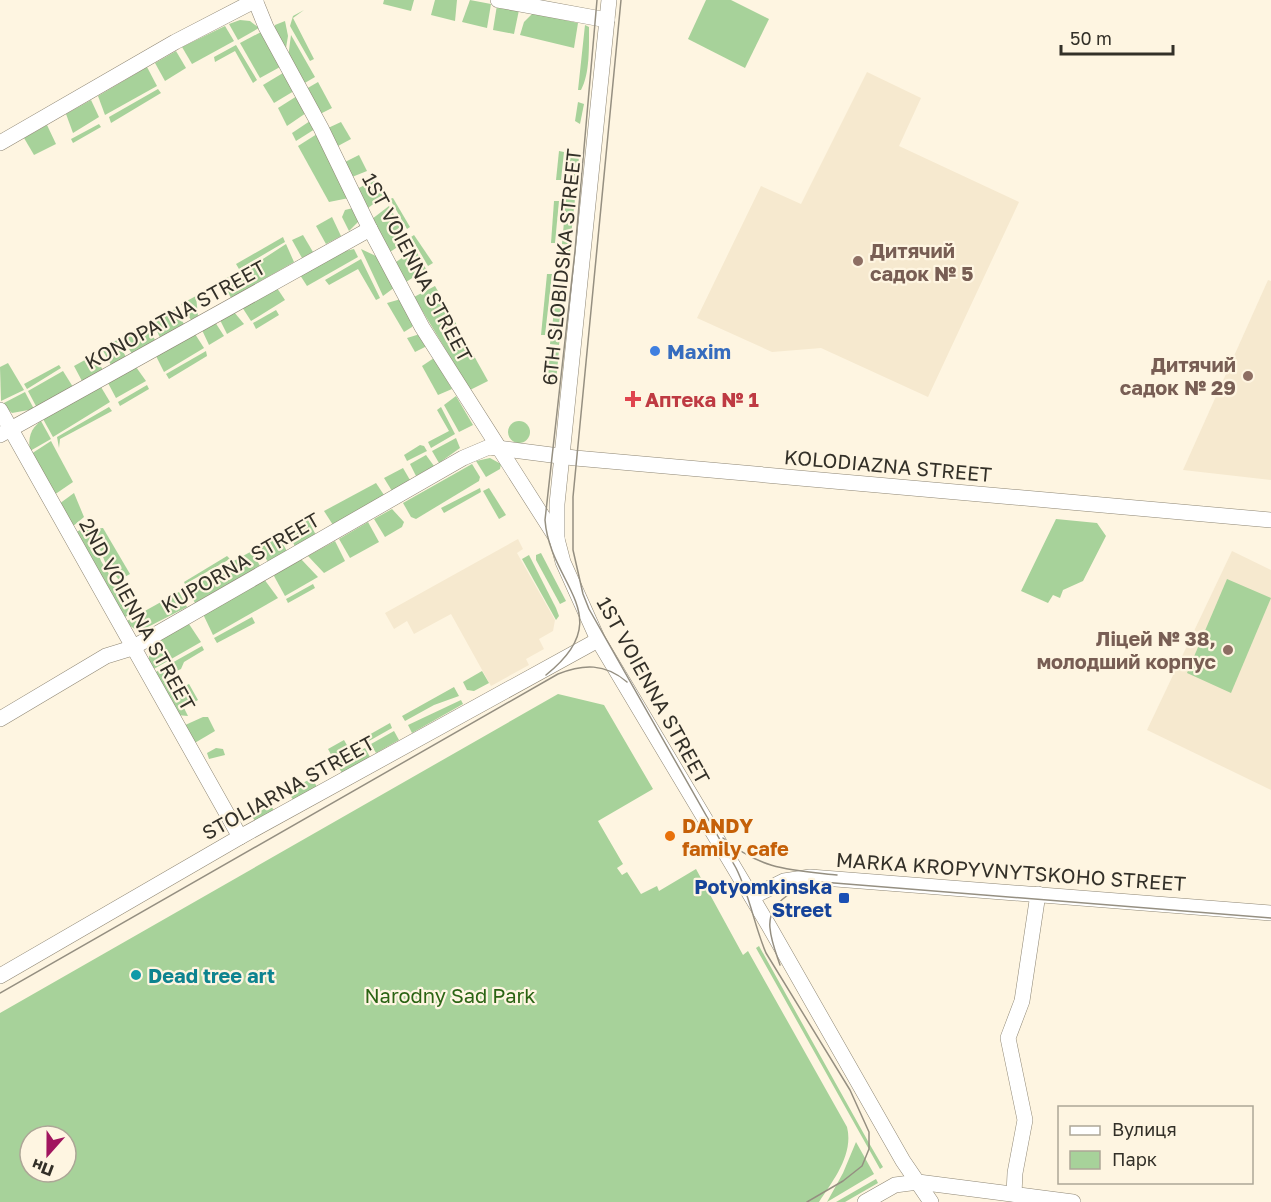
<svg xmlns="http://www.w3.org/2000/svg" width="1271" height="1202" font-family="'Golos Text',sans-serif">
<rect width="100%" height="100%" fill="#fef5e1"/>
<g fill="#f6e9cf">
<polygon points="867,72 921,98 899,146 1019,202 928,397 821,348 772,352 697,318 761,186 801,204"/>
<polygon points="1268,280 1271,281 1271,480 1183,470"/>
<polygon points="518,539 523,549 517,553 555,620 553,631 539,639 544,649 526,659 529,665 491,686 451,614 414,634 407,621 394,629 385,613"/>
<polygon points="1232,551 1271,570 1271,790 1147,730"/>
</g>
<g fill="#a7d29a" fill-rule="evenodd">
<polygon points="384,0 414,0 411,11 383,4"/>
<polygon points="435,0 457,0 455,21 431,15"/>
<polygon points="470,0 491,4 487,28 462,22"/>
<polygon points="706,0 731,0 769,19 745,68 688,39"/>
<polygon points="497,5 519,10 514,34 493,30"/>
<polygon points="304,10 293,18 314,59 310,61 290,26 293,16"/>
<polygon points="533,13 578,23 574,48 520,35 524,22"/>
<polygon points="240,20 250,21 259,28 238,40 229,24"/>
<polygon points="285,21 288,36 286,48 274,29 275,25"/>
<path d="M585,25L589,27C589,46 590,74 581,90H578Z"/>
<polygon points="225,26 234,41 192,64 182,47"/>
<polygon points="261,32 280,67 260,78 240,43"/>
<polygon points="291,35 315,77 303,84 288,58"/>
<polygon points="236,45 257,80 253,83 235,51 215,62 214,57"/>
<polygon points="176,51 186,68 165,81 155,63"/>
<polygon points="147,67 157,86 105,115 98,96"/>
<polygon points="283,73 294,91 274,103 263,85"/>
<polygon points="318,82 332,108 320,114 306,89"/>
<polygon points="158,89 161,93 111,123 109,117"/>
<polygon points="297,96 306,113 287,126 278,108"/>
<polygon points="91,100 99,117 73,133 66,114"/>
<polygon points="578,102 584,104 580,124 575,121"/>
<polygon points="310,121 315,129 296,141 292,133"/>
<polygon points="341,122 351,139 338,146 328,128"/>
<polygon points="99,124 101,127 73,143 71,139"/>
<polygon points="47,125 56,144 34,155 24,138"/>
<polygon points="317,134 349,198 329,202 298,146"/>
<polygon points="559,151 564,152 561,180 556,180"/>
<polygon points="571,152 579,156 577,183 568,182"/>
<polygon points="359,155 367,171 352,177 345,162"/>
<polygon points="374,180 383,196 367,209 357,189"/>
<polygon points="393,198 410,227 407,229 390,199"/>
<polygon points="566,199 575,199 570,245 562,244"/>
<polygon points="554,201 559,201 555,243 551,243"/>
<polygon points="389,206 408,240 390,252 372,219"/>
<polygon points="353,208 359,221 349,231 342,217 345,210"/>
<polygon points="332,217 341,236 326,244 316,226"/>
<polygon points="303,235 313,252 302,258 292,240"/>
<polygon points="414,235 433,263 428,266 411,237"/>
<polygon points="283,237 285,242 239,269 236,264"/>
<polygon points="286,244 294,262 231,298 222,280 249,268"/>
<polygon points="562,247 570,248 568,270 559,269"/>
<polygon points="354,249 358,257 307,286 300,275 341,252"/>
<polygon points="361,249 378,257 395,287 383,296"/>
<polygon points="415,249 426,269 406,282 396,262"/>
<polygon points="361,259 380,298 376,300 358,269 329,285 325,280"/>
<polygon points="547,274 552,274 545,335 541,335"/>
<polygon points="558,279 567,279 559,345 550,344"/>
<polygon points="435,286 488,381 470,390 414,297"/>
<polygon points="277,288 285,300 251,321 242,307"/>
<polygon points="196,296 198,316 191,320 181,304"/>
<polygon points="401,299 414,322 412,327 404,332 387,303"/>
<polygon points="175,309 184,324 160,338 153,321"/>
<polygon points="276,310 279,315 256,329 253,323"/>
<polygon points="234,312 244,324 227,334 220,320"/>
<polygon points="215,322 224,336 209,345 202,330"/>
<polygon points="147,324 155,340 132,354 122,337"/>
<polygon points="195,334 204,348 164,372 156,356"/>
<polygon points="420,334 427,346 415,352 407,338"/>
<polygon points="117,340 126,357 111,365 102,349"/>
<polygon points="550,349 559,350 556,382 548,381"/>
<polygon points="206,351 207,356 169,379 166,374"/>
<polygon points="94,355 103,370 82,381 74,366"/>
<polygon points="434,358 452,389 438,395 422,366"/>
<polygon points="8,363 24,390 1,401 0,367"/>
<polygon points="59,365 61,368 27,389 24,384"/>
<polygon points="136,367 146,381 116,398 108,383"/>
<polygon points="63,371 73,387 37,408 28,391"/>
<polygon points="147,385 149,389 120,406 118,402"/>
<polygon points="101,387 110,402 53,437 43,419"/>
<polygon points="25,392 34,409 12,413 2,404"/>
<polygon points="456,396 473,425 459,432 444,405"/>
<polygon points="109,407 112,411 60,439 59,448 57,437"/>
<polygon points="441,407 455,434 431,448 428,442 449,431 437,410"/>
<circle cx="519" cy="432" r="11"/>
<path d="M41,421L51,439L30,451C28,438 30,429 41,421Z"/>
<polygon points="456,438 460,448 439,463 432,451"/>
<polygon points="51,441 73,482 54,495 31,454"/>
<polygon points="420,445 424,446 427,451 407,461 404,455"/>
<polygon points="426,455 434,466 416,476 410,464"/>
<polygon points="490,458 501,464 500,469 486,477 476,461"/>
<polygon points="472,464 480,477 479,481 416,519 411,517 403,503"/>
<polygon points="403,468 410,480 392,491 384,478"/>
<polygon points="376,483 384,495 333,525 324,511"/>
<polygon points="480,488 481,492 444,513 441,508"/>
<polygon points="489,488 506,515 499,519 483,491"/>
<polygon points="74,493 84,517 72,527 59,504"/>
<polygon points="392,509 404,522 402,527 385,537 374,519"/>
<polygon points="1056,519 1097,523 1106,536 1083,581 1063,590 1060,598 1053,595 1048,603 1021,591"/>
<polygon points="308,520 316,535 295,547 289,532"/>
<polygon points="368,522 379,542 350,558 339,539"/>
<polygon points="83,528 89,528 101,561 133,613 123,618 75,533"/>
<polygon points="103,528 130,574 119,580 105,562 92,529"/>
<polygon points="278,536 287,551 268,562 259,547"/>
<polygon points="335,541 345,561 324,573 308,556"/>
<polygon points="252,551 260,566 195,603 186,587"/>
<polygon points="541,553 566,601 560,604 536,560 536,555"/>
<polygon points="529,555 556,608 559,616 556,620 522,559"/>
<polygon points="227,556 230,559 185,584 184,582"/>
<polygon points="300,558 318,577 285,596 274,576 277,570"/>
<polygon points="264,579 278,598 213,635 203,614"/>
<polygon points="1227,579 1271,598 1231,693 1187,673"/>
<polygon points="313,584 315,588 288,603 286,599"/>
<polygon points="179,592 187,607 142,630 136,630 125,622"/>
<polygon points="252,617 255,623 217,643 214,638"/>
<path d="M189,624L201,642L152,670C139,645 171,635 189,624Z"/>
<polygon points="202,646 204,650 184,662 181,669 166,676 175,691 189,684 198,700 184,708 188,716 177,715 154,673"/>
<polygon points="482,671 489,683 474,691 467,690 463,682"/>
<polygon points="454,687 459,696 434,705 405,721 402,716"/>
<path d="M558,694L604,705L653,789L598,821L623,864L617,868L622,875L627,872L641,894L657,886L659,891L696,869L743,955L748,951L847,1127C854,1154 833,1181 819,1202H0V1013ZM30,1136H66V1172H30Z"/>
<polygon points="461,700 463,704 412,733 408,725"/>
<polygon points="203,717 208,717 215,731 193,744 183,726"/>
<polygon points="390,723 392,728 369,741 367,736"/>
<polygon points="394,731 399,740 376,753 371,744"/>
<polygon points="344,740 348,747 359,741 361,745 334,760 328,749"/>
<polygon points="216,748 223,749 225,755 209,759 207,753"/>
<polygon points="365,748 370,757 342,773 336,763"/>
<polygon points="312,778 317,787 293,800 288,791"/>
<polygon points="271,805 274,811 255,821 252,816"/>
<polygon points="759,946 869,1143 883,1167 880,1169 756,948"/>
<polygon points="856,1142 874,1174 827,1202 843,1173"/>
<polygon points="876,1179 878,1183 845,1202 836,1202"/>
</g>
<g fill="none" stroke-linecap="round" stroke-linejoin="round">
<defs>
<g id="minor">
<polyline points="255,0 266,27 321,128 370,229 422,327 557,539 563,562 598,640 769,926 903,1161 931,1202"/>
<polyline points="498,0 607,20"/>
<polyline points="0,143 175,42 256,0"/>
<polyline points="0,410 240,837"/>
<polyline points="0,435 370,229"/>
<polyline points="557,539 557,504 609,0"/>
<polyline points="0,719 106,656 132,648 463,458 489,447 575,458 1271,520"/>
<polyline points="752,897 784,881 810,877 1271,913"/>
<polyline points="0,976 240,837 598,640"/>
<polyline points="1014,1194 1015,1173 1025,1120 1008,1038 1022,1001 1038,894"/>
<polyline points="865,1202 895,1185 918,1182 1073,1202"/>
</g>
</defs>
<use href="#minor" stroke="#8e8674" stroke-width="16"/>
<use href="#minor" stroke="#fff" stroke-width="15"/>
<g stroke="#958f81" stroke-width="1.5">
<path d="M621,0L573,497V550L583,594L589,609L736,868C750,896 754,925 766,953L850,1090L869,1132V1149L862,1166L843,1181L807,1202"/>
<path d="M546,675C620,616 550,586 545,520L575,251L597,0"/>
<path d="M723,838C761,870 790,870 837,875"/>
<path d="M780,965C776,953 771,941 770,928C767,901 800,885 822,882L1271,918"/>
<path d="M0,993L558,674C583,664 605,663 627,682"/>
</g>
</g>
<g fill="#8d6e63" stroke="#fef5e1" stroke-width="2">
<circle cx="858" cy="261" r="6"/>
<circle cx="1248" cy="376" r="6"/>
<circle cx="1228" cy="650" r="6"/>
</g>
<circle fill="#3f7fe0" stroke="#fef5e1" stroke-width="2" cx="655" cy="351" r="6"/>
<path fill="#e0444e" stroke="#fef5e1" stroke-width="2" d="M630 390h6v6h6v6h-6v6h-6v-6h-6v-6h6z"/>
<circle fill="#e8710a" stroke="#fef5e1" stroke-width="2" cx="670" cy="836" r="6"/>
<rect fill="#1a4fb4" stroke="#fef5e1" stroke-width="2" x="838" y="892" width="12" height="12" rx="3"/>
<circle fill="#0f9aa8" stroke="#fef5e1" stroke-width="2" cx="136" cy="975" r="6"/>
<g text-anchor="middle" dominant-baseline="central" stroke-width="4.5" stroke-linejoin="round" paint-order="stroke">
<g font-size="20" font-weight="bold" fill="#785e54" stroke="#fef5e1" text-anchor="end">
<text x="870" y="250" text-anchor="start">Дитячий<tspan x="870" dy="23">садок № 5</tspan></text>
<text x="1236" y="364">Дитячий<tspan x="1236" dy="23">садок № 29</tspan></text>
<text x="1216" y="638">Ліцей № 38,<tspan x="1216" dy="23">молодший корпус</tspan></text>
</g>
<g font-size="20" fill="#333028" stroke="#fef5e1">
<text transform="translate(418 267) rotate(62)">1ST VOIENNA STREET</text>
<text transform="translate(561 267) rotate(-84)">6TH SLOBIDSKA STREET</text>
<text transform="translate(175 314) rotate(-29)">KONOPATNA STREET</text>
<text transform="translate(888 465) rotate(5)">KOLODIAZNA STREET</text>
<text transform="translate(240 562) rotate(-30)">KUPORNA STREET</text>
<text transform="translate(138 614) rotate(61)">2ND VOIENNA STREET</text>
<text transform="translate(654 690) rotate(61)">1ST VOIENNA STREET</text>
<text transform="translate(288 787) rotate(-29)">STOLIARNA STREET</text>
<text transform="translate(1011 871) rotate(4)">MARKA KROPYVNYTSKOHO STREET</text>
</g>
<g font-size="20" font-weight="bold" fill="#366cbe" stroke="#fef5e1" text-anchor="start">
<text x="667" y="351">Maxim</text>
</g>
<g font-size="20" font-weight="bold" fill="#be3a42" stroke="#fef5e1" text-anchor="start">
<text x="645" y="399">Аптека № 1</text>
</g>
<g font-size="20" font-weight="bold" fill="#c56008" stroke="#fef5e1" text-anchor="start">
<text x="682" y="825">DANDY<tspan x="682" dy="23">family cafe</tspan></text>
</g>
<g font-size="20" font-weight="bold" fill="#164399" stroke="#fef5e1" text-anchor="end">
<text x="832" y="886">Potyomkinska<tspan x="832" dy="23">Street</tspan></text>
</g>
<g font-size="20" font-weight="bold" fill="#0d838f" stroke="#fef5e1" text-anchor="start">
<text x="148" y="975">Dead tree art</text>
</g>
<g font-size="20" fill="#2b6414" stroke="#fef5e1">
<text x="450" y="995">Narodny Sad Park</text>
</g>
</g>
<rect x="1058" y="1106" width="195" height="78" fill="#fef5e1" stroke="#ada697" stroke-width="1.5"/>
<rect x="1070" y="1126" width="30" height="9" fill="#ffffff" stroke="#ada697" stroke-width="1.5"/>
<text x="1112" y="1136" font-size="18" fill="#333028">Вулиця</text>
<rect x="1070" y="1151" width="30" height="18" fill="#a7d29a" stroke="#ada697" stroke-width="1.5"/>
<text x="1112" y="1166" font-size="18" fill="#333028">Парк</text>
<g transform="translate(48 1154) rotate(201)"><circle r="28" fill="#fef5e1" stroke="#ada697" stroke-width="1.5"/>
<path d="M0-4.5L10 22L0 15L-10 22Z" fill="#a1155e"/>
<text y="-9" font-size="16" font-weight="bold" text-anchor="middle" fill="#333028">Пн</text>
</g>
<path d="M1061 45v9h112v-9" fill="none" stroke="#333028" stroke-width="3"/>
<text x="1070" y="45" font-size="18" fill="#333028" stroke="#fef5e1" stroke-width="4.5" paint-order="stroke">50 m</text>
</svg>
